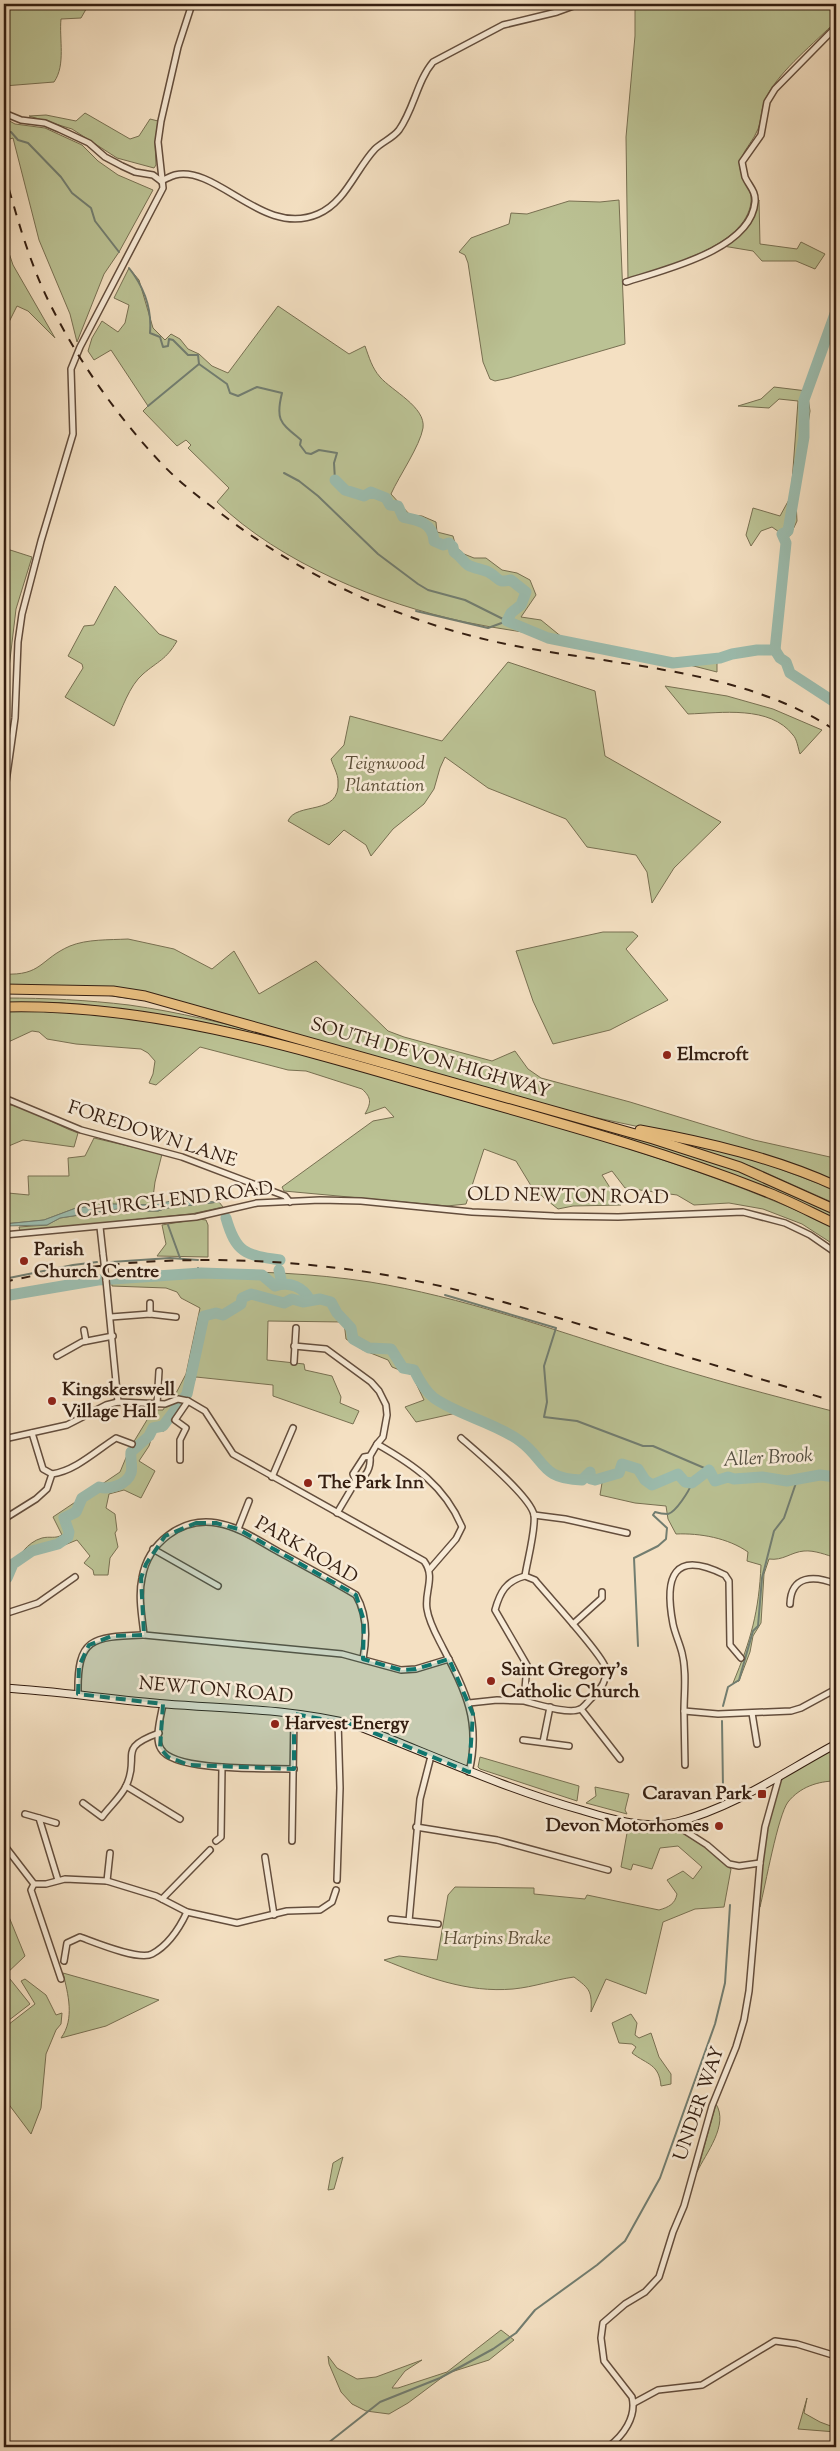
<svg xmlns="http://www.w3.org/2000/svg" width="840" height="2451" font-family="'Sorts Mill Goudy',serif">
<rect width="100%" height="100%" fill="#f4e0c2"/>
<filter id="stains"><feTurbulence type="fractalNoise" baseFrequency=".004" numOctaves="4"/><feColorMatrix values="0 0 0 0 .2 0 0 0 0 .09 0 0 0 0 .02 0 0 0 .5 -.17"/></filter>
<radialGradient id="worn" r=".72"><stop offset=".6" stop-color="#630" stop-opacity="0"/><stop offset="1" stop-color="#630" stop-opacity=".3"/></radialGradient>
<g fill="#bbc294" stroke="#787052">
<path d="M4,4H89L81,18L61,19C59,39 66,65 54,82L4,86Z"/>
<path d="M635,4H836V21C815,43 781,69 767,96C761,106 762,119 758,129C754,140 745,148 741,159C735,174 753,186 751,202C746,247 663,267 628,279L626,137L635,36Z"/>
<polygon points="85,113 130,139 139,136 150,119 158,121 155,143 156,165 154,168 117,158 72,129 29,116 46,115 76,121"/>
<polygon points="4,118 15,124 45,128 82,145 98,161 118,175 153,190 119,252 104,274 77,342 70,314 39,240 13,138 4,141"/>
<polygon points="619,200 625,344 509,378 495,381 490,379 483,362 468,263 465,255 459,252 471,238 509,224 511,213 527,214 569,201 600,202"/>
<path d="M759,200L760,244L797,249L801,242L825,254L815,269L796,261H762L753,251L723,246C745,233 751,224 759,200Z"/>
<polygon points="4,238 13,265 55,338 28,311 17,306 8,324 4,363"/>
<path d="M129,268L139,280L153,328L165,340L171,334L180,339L188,349L199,354L212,366L228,373L278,306L349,354L365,346C369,357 372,368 380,377C392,391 426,407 423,428C420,446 399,476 391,494L410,515L422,516L436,522L437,532L453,536L456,547L464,554L474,558H486L502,570L517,573L530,580L536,595L521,617L541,620L563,638C531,633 498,629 465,622C381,604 280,563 217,502L229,488L188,448L191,445L186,440L177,446L143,411L148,406L111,350L94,360L88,351L92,338L102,321L118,332L125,323L129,305L114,298Z"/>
<polygon points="774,387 807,391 810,411 796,502 797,521 790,536 782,534 772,527 761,531 751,546 746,535 753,508 780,516 791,496 798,401 779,399 769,408 738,406 761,399"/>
<polygon points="4,548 32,557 16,609 9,668 4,667"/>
<path d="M115,586L159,634L177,641C166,660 158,661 143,674C129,686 122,709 114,726L65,697L83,668L82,664L68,656L84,626L94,625Z"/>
<polygon points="717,656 717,672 666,659"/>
<path d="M508,662L595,691L605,756L721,822L674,868L652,903L647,872L636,855L587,847L566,819L488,788L445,757L440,768L434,789L424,804L393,829L371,856L366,845L344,830L329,845L288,821C296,801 341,817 338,781C338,774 333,766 331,759L344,745L350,716L442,741Z"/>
<polygon points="4,675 8,675 8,719 4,754"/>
<path d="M665,686L727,696L773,709L822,730L800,754C798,748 797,739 793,735C770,705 721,713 688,714Z"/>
<polygon points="603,932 633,932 638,936 626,949 668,1000 610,1030 553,1044 533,1001 516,951"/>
<path d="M128,939L174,949L212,969L234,951L259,994L316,961L388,1031L404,1037L492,1061L515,1051L528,1069L541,1078L630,1102L754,1140L830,1157L836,1159V1183L696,1139L593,1117L148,1001L105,995L4,989V974C42,976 40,959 70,946C87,939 109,940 128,939Z"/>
<path d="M4,998C46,998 87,1000 129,1005C228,1019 324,1052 419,1078C528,1108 638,1135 744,1173C775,1184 806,1199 836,1211V1221L771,1189L699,1162L629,1140L137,1012L62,1003H4Z"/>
<path d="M4,1011C56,1011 108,1014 160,1022C259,1038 358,1070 454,1097C584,1134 714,1171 836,1228V1246L802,1224L763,1209L729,1203L694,1205L677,1195L625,1188L612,1171L602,1175L621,1205L573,1206L558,1209L533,1189L516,1161L484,1149L466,1204L447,1206L284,1191L282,1187L373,1121L394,1117L385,1107L365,1114C371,1103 372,1098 362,1089L306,1071L288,1070L200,1047L156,1085L149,1083L153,1074L155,1061L148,1053L141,1049L76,1044L47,1039L39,1032L32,1031L4,1044Z"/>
<path d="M4,1104C29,1106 54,1125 78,1133L74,1147L23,1140L4,1148Z"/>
<polygon points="94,1138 162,1154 155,1182 152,1205 112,1204 76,1208 44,1220 4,1224 4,1175 7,1176 8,1193 29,1195 28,1176 69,1176 68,1158 85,1156"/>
<polygon points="676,1139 753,1159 836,1190 836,1204 753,1167 675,1142"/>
<polygon points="219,1202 223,1207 191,1214 20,1231 19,1227 47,1225 60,1218 124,1208 136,1211 158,1211 167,1208"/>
<polygon points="198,1219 206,1220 208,1225 208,1257 157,1256 166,1244 162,1225"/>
<path d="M193,1271C252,1271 312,1273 370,1282C462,1297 551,1329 640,1357C705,1378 770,1395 836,1412V1558C827,1555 814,1550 804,1551C791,1552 783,1561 769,1559L764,1574L761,1623L753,1636L750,1652L739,1681L733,1683C751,1640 759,1611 761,1565L747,1561L748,1552C728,1538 700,1533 676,1534L668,1519L666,1506L635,1503L600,1495L602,1483L584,1478L560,1479L543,1465L526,1444L507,1431L461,1412L416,1422L405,1407L424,1400L412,1375L392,1367L388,1360L363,1350L346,1339L344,1322L268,1321L267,1360L304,1364L305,1370L332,1376L341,1397L340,1403L359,1411L353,1424L273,1396V1385L196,1377L188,1398L174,1397L186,1374L200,1308L181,1298L177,1292L166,1288L112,1286L111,1276Z"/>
<path d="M175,1402L183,1404L164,1431L154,1430L149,1446L139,1461L155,1471L141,1498L124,1490L109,1494L106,1508L115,1514L117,1530L115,1533L118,1547L110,1558L108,1575H94L93,1570L84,1563L90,1556L77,1540L62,1546L41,1549L9,1568C19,1557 27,1542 42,1538C50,1536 55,1539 62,1535L53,1517L120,1472L130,1448L153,1410H163L166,1405Z"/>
<path d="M836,1744V1781C818,1781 800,1787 788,1802C778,1815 765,1887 760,1907L756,1900L760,1863L779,1775Z"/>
<polygon points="480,1757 579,1786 577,1801 480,1769 478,1767"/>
<polygon points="595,1787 629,1794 625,1810 627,1814 586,1803 596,1796"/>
<path d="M676,1829L705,1847L731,1869L724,1907L695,1909L663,1922L646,1994L606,1979L591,2012C592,1991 590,1989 574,1977C553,1980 534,1987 513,1989C467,1993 426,1977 384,1960L399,1956L437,1960L448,1895L455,1887L534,1888V1894L585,1899L587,1895L659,1910C669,1907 675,1904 677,1894L667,1880L683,1871L693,1879L702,1867L678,1846L660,1848L652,1869L633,1864L631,1870L621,1867L627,1833L634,1830Z"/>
<polygon points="7,1912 25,1956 4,1976 4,1958 9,1954 4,1918"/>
<path d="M63,1973L159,2000L106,2026L61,2038C75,2019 68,1994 63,1973Z"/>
<polygon points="10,1979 30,2004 4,2024 4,1984"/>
<polygon points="25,1979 46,1995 56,2015 62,2013 61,2024 56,2030 46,2054 41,2108 31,2134 4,2098 4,2028 35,2004 21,1981"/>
<path d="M631,2014L637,2023L635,2035L639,2038L651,2033L659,2057L671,2074V2084L661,2086C659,2064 648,2065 632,2053L636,2047L632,2044L619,2043L612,2023Z"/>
<path d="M716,2104C729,2125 706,2153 697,2172Z"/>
<polygon points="343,2157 334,2189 328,2190 333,2163"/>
<polygon points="501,2330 514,2340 489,2360 448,2373 408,2403 389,2414 366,2411 352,2404 341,2392 329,2364 328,2356 337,2368 357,2379 376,2377 422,2360 405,2371 392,2388 398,2388 447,2372"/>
<polygon points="807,2398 804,2413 820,2422 836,2428 836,2432 798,2429"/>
</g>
<polygon fill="#9cbdaf" stroke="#727d70" points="176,1200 219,1202 167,1208 158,1211 136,1211 124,1208 60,1218 47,1225 4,1226 4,1224 44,1220 76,1208 112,1204 152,1205"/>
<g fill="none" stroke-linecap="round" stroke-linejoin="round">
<g stroke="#727d70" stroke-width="2">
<polyline points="4,132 11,132 18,140 28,143 61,177 72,193 91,208 95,221 119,252"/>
<path d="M129,268C144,287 152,310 150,333L160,337L163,347L168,346L169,339L173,340L188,355H198L199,364L227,384L230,393L238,396L257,387L282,393C275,421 281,423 301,440L300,445L306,453L311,454L319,450L337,453L334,463L335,480"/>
<polyline points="148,406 199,364"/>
<polyline points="284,473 299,481 318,496 378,554 418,584 428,590 465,600 507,621"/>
<polyline points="416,611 488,628 507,621"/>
<polyline points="168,1225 180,1258"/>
<polyline points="111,1262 170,1258 198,1260"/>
<polyline points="198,1273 198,1268"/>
<polyline points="4,1279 73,1265 97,1262"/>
<polyline points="445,1295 556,1328 544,1366 547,1402 544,1417 577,1421 643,1446 653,1446 709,1470"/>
<path d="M638,1646L634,1558L658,1546L666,1539L667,1528L653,1515L655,1512C658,1513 665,1514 668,1514C676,1512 689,1491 692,1483"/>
<polyline points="723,1706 728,1687 739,1680 753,1631 758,1626 762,1578 774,1531 784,1518 797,1480"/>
<polyline points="722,1721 723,1788 726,1797"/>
<polyline points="323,2447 380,2402 440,2378 493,2349 516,2333 535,2310 597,2265 625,2241 660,2178 715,2024 725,1983 730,1905"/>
</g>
<g stroke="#9cbdaf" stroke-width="11">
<path d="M335,480L345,490L364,496L371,492L386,498L390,505L398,506L403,517C418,520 433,523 434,541L443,545L449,543L453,547L454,552C461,556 463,562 468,565C475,569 484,569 490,573C500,579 497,583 511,580L526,592L521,605L511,613L507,621L548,638L673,663L720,658L732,654L757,650H775L780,658L786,662L790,673L836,703"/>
<polyline points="775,650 786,543 782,534 788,531 804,437 804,400 836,311"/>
<path d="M226,1218C236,1253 245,1255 280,1260"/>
<polyline points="279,1270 282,1284"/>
<path d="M4,1296L98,1280L201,1273L262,1275L275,1286C290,1281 303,1287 310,1300"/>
<path d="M4,1580L7,1578L13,1564L32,1551L58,1544L68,1537L69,1532L64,1518L76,1512L82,1498L99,1487C109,1490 127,1485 131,1473C133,1467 130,1459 131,1452L149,1436L153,1428L163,1426L187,1394L204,1316L216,1313L223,1315L241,1304L242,1298L251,1294L284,1303L292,1299L303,1302L320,1299L331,1302L337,1313L351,1328L353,1339L369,1348L391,1349L403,1368L414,1370C419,1380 425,1391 434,1398C460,1416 494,1422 520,1441C546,1460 540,1479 582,1480L590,1472L591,1479L595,1480L619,1473L622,1464L638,1469L645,1480L652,1485L678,1474L685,1482L692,1483L709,1470L715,1481L728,1477L734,1479L762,1477L787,1481L820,1475L836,1477"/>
</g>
<defs>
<g id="street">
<polyline points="4,113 21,120 45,123 59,129 89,143 105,157 122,166 135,172 153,175 161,181"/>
<path d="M161,181C166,179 171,176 175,175C218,165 263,238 318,214C345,203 356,169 375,149C382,142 393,138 399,130C414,109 417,81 433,62L503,25L557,12L579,4"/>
<path d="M626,282C663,270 751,250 755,202C756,191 749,186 745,177C744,172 743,167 742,162L761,135L767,102L775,89L836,27"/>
<polyline points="4,796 15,718 18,642 22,614 41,541 73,434 71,369 80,347 163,188 158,142 161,121 178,47 192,4"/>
<polyline points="4,1098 81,1130 182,1157 285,1196 290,1202"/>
<polyline points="100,1227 103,1254"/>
<polyline points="4,1235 196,1217 257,1203 320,1200 361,1201 472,1212 554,1216 618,1217 743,1212 785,1223 810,1235 836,1253"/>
<polyline points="106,1280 118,1402"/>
<polyline points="150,1314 150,1303"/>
<polyline points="111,1317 150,1314 176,1317"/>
<polyline points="84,1330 86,1341"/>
<polyline points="294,1346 326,1349 371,1382 379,1391 386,1405 387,1415 383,1437 377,1444"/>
<polyline points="57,1356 82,1342 113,1336"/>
<polyline points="294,1362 296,1328"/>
<polyline points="157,1404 159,1371"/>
<polyline points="32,1433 43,1469 52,1474"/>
<path d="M461,1438C476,1451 531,1497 534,1515C536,1529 527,1562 525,1576"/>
<path d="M4,1439L67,1425L106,1405L118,1402L165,1404L178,1399L188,1401L205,1411L233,1454L424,1561C436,1577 424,1592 427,1609C429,1623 437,1636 443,1648C466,1692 481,1722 469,1772"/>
<polyline points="180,1460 180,1440 186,1428 175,1420 188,1401"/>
<polyline points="272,1477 293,1428"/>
<path d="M356,1481C367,1477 371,1467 370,1456"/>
<path d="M337,1513L356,1481L353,1474L364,1457L370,1456L377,1444C414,1465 445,1486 462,1527L456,1539L430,1569"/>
<polyline points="534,1515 565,1519 627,1533"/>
<path d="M4,1519L36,1499L47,1489L52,1474C75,1471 96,1451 116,1438L132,1444"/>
<polyline points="238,1529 249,1501"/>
<polyline points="153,1549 218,1586"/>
<path d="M790,1604C791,1575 814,1575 836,1584"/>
<polyline points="4,1614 38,1603 75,1577"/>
<polyline points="573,1624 602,1598 602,1592"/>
<path d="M144,1635C142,1617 138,1596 142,1578C148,1543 181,1517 217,1523C240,1527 259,1541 279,1552C305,1566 331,1580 356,1595C367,1614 367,1638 363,1659"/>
<path d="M78,1694C77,1637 92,1637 144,1635L342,1654L401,1670L416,1669L449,1659"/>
<path d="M469,1703L497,1700L524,1701L527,1665L495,1610C500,1592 506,1581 525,1576L535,1580C546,1594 604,1656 606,1669C607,1680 601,1689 594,1696C589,1699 585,1707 580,1709C569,1715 536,1704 524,1701"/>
<path d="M163,1704C161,1716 154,1739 161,1749C174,1772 267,1768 294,1769"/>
<polyline points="581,1709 620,1759"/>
<path d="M684,1711C684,1692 687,1672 682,1653C680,1644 675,1634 673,1624C664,1577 673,1549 725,1575L729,1581L730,1645L741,1658"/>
<polyline points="752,1713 757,1744"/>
<polyline points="523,1740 569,1746"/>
<polyline points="543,1742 550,1707"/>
<polyline points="685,1765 684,1711 718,1714 791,1711 801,1708 836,1689"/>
<polyline points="126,1786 180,1819"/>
<path d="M83,1803L102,1817C109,1807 121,1797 126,1786C141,1755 115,1749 159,1733"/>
<polyline points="25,1814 39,1818 58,1880"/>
<polyline points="39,1818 56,1823"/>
<polyline points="677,1822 679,1827 707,1845 729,1864 739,1866 760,1863"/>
<polyline points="416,1827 497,1840 608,1870"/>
<polyline points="216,1841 221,1837 222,1767"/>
<polyline points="292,1841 294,1714"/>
<polyline points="4,1845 34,1884 31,1890 61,1979"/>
<polyline points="265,1857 274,1915"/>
<polyline points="337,1880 340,1788 338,1721"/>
<polyline points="107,1881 110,1853"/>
<polyline points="34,1884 46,1884 65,1879 107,1881 156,1896 187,1912 237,1923 287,1911 320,1910 332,1902 336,1890"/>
<polyline points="162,1899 210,1850"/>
<polyline points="391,1919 438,1924"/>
<polyline points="409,1921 420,1799 431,1756"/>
<path d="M64,1961L67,1943L80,1937C94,1942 139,1961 152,1954C169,1945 179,1929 187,1912"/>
<polyline points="634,2403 658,2390 702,2385 775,2341 797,2344 836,2356"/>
<path d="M608,2447C623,2436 637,2417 632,2397L604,2361L601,2338L603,2323L625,2304L645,2292L659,2277L673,2232L684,2206L712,2106L736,2047L744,2020L749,1991L760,1863L765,1827L779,1777"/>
</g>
<path id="secondary" d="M4,1688C58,1691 112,1700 166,1704C229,1709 294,1709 355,1725C430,1754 503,1788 581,1810C611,1819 646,1830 677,1822C735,1807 784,1772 836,1744"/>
<g id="highway">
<polyline points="4,989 113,991 145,996 653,1139 740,1167 836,1210"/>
<path d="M4,1007C153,1003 304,1050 446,1091C555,1122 664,1151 769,1193C792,1202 814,1214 836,1224"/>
<path d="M640,1130C706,1142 775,1158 836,1186"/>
</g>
</defs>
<use href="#street" stroke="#644e3d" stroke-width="8"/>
<use href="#secondary" stroke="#341e11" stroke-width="9"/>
<use href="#highway" stroke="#341e11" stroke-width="11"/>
<use href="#street" stroke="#f8ebd7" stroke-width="5"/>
<use href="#secondary" stroke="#f8ebd7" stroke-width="7"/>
<use href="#highway" stroke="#eac081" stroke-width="9"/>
<g stroke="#341e11" stroke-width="2" stroke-dasharray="9 9" stroke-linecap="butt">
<path d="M4,172C17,217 29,262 50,304C79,362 117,416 161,463C180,483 201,499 223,515C312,583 416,628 526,648C627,666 749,672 836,731"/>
<path d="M4,1282C133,1252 283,1254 412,1280C477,1293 539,1312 602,1331C680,1355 758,1378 836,1402"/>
</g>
<defs>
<polyline id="street-bridge" points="103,1254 106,1280"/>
</defs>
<use href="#street-bridge" stroke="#644e3d" stroke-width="8" stroke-linecap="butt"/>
<use href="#street-bridge" stroke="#f8ebd7" stroke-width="5"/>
</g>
<path fill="#0f766e" fill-opacity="0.2" stroke="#0f766e" stroke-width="4" stroke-dasharray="10 6" stroke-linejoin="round" d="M196,1523H216L238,1529L356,1595L364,1621L363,1659L401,1670L416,1669L449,1659L473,1714L469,1772L355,1725L294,1714V1769L189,1765L168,1757L160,1748L163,1704L78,1694L79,1666L89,1645L112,1636L144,1635L141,1578L146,1564L165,1536Z"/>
<g fill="#8f2418" stroke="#f8ebd7" stroke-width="2">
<circle cx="667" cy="1055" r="5"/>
<circle cx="24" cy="1261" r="5"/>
<circle cx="52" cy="1401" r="5"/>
<circle cx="308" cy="1483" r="5"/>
<circle cx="491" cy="1681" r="5"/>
<circle cx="275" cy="1724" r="5"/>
<rect x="757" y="1789" width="10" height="10" rx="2.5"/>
<circle cx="719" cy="1826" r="5"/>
</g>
<g text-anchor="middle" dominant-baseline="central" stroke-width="5" stroke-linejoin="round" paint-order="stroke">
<g font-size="19" font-style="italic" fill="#5c4f38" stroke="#f8ebd7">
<text x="385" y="764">Teignwood<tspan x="385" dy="22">Plantation</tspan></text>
<text x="497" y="1939">Harpins Brake</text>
</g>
<g font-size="19" font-weight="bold" fill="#341e11" stroke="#f8ebd7" text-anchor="start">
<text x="677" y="1055">Elmcroft</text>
<text x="34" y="1250">Parish<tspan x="34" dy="22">Church Centre</tspan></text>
<text x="62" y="1390">Kingskerswell<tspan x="62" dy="22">Village Hall</tspan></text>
<text x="318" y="1483">The Park Inn</text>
<text x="501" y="1670">Saint Gregory's<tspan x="501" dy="22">Catholic Church</tspan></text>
<text x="285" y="1724">Harvest Energy</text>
<text x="752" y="1794" text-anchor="end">Caravan Park</text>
<text x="709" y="1826" text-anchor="end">Devon Motorhomes</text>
</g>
<g font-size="19" fill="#341e11" stroke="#f8ebd7">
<text transform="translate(430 1059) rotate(16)">SOUTH DEVON HIGHWAY</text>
<text transform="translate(152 1135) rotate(18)">FOREDOWN LANE</text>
<text transform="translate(568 1197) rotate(1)">OLD NEWTON ROAD</text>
<text transform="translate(175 1201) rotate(-7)">CHURCH END ROAD</text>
<text transform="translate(306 1551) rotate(30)">PARK ROAD</text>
<text transform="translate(216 1691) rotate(5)">NEWTON ROAD</text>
<text transform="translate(700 2104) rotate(-71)">UNDER WAY</text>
</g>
<g font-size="20" font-style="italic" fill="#534e40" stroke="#f8ebd7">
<text transform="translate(768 1459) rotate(-3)">Aller Brook</text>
</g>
</g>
<rect width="840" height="2451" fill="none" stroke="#f4e0c2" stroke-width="20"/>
<rect x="5" y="5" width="830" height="2441" fill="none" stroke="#341e11" stroke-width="2.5"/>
<rect x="10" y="10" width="820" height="2431" fill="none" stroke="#341e11"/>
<rect width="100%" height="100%" filter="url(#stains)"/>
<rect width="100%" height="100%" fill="url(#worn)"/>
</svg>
